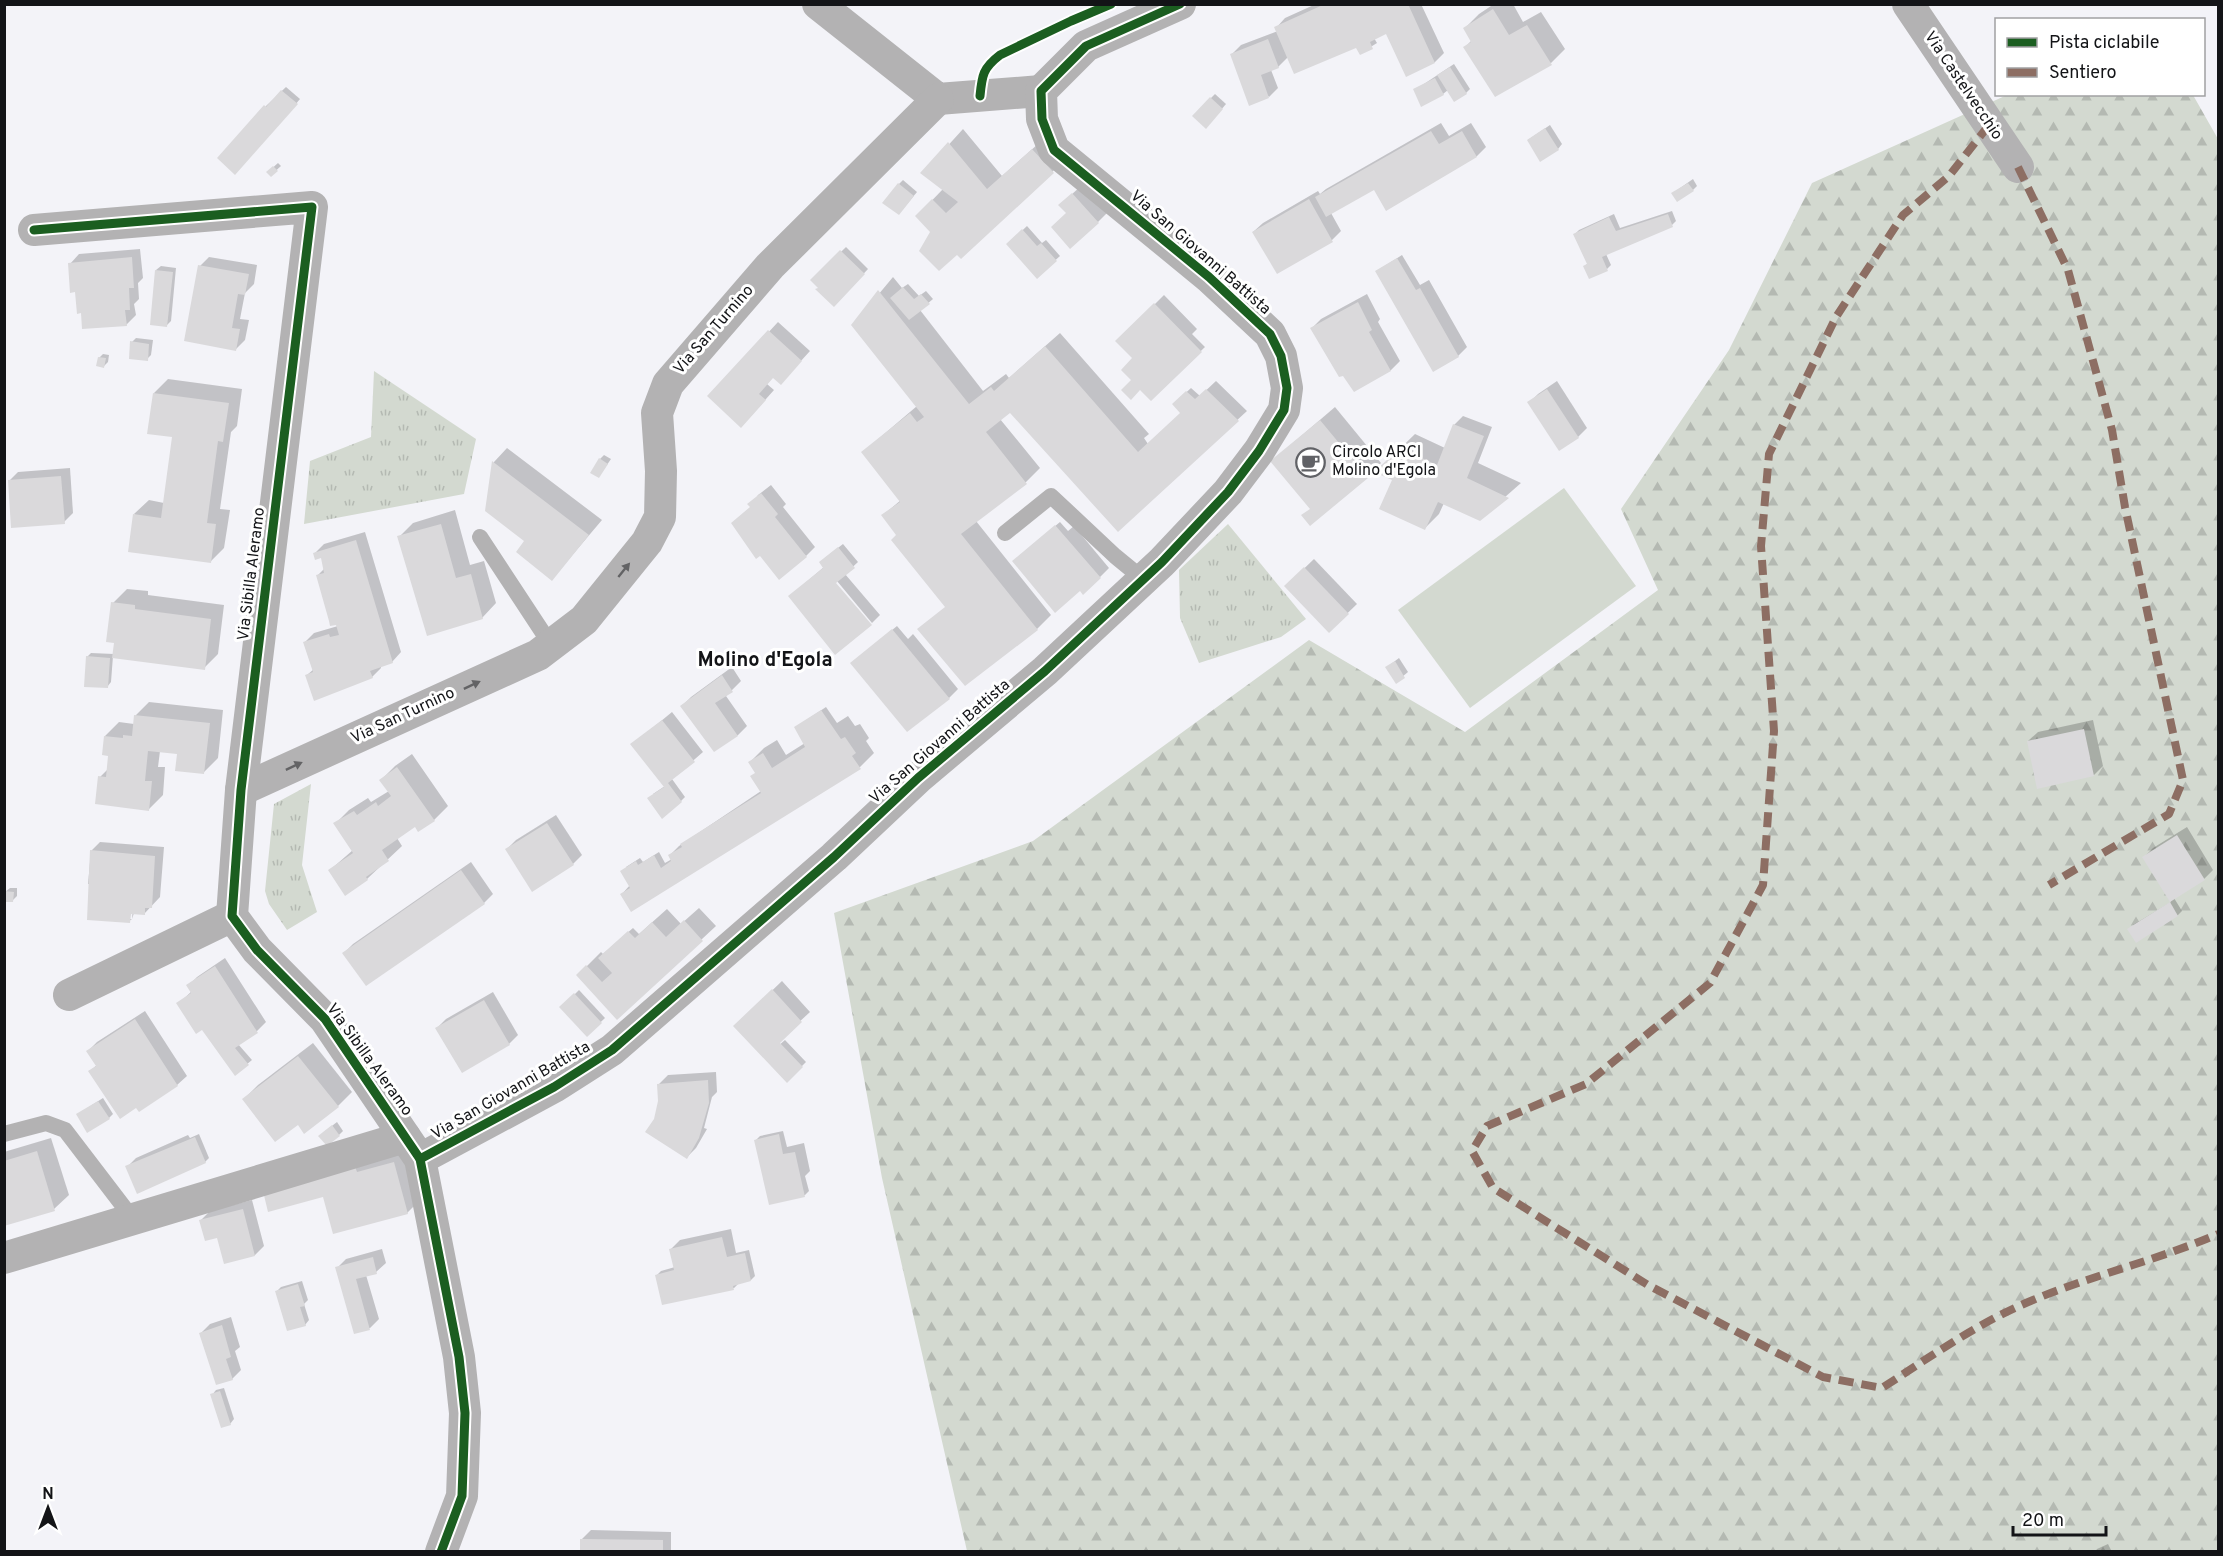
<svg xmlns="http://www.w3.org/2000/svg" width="2223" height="1556" font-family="Overpass,sans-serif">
<defs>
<pattern id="forest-firs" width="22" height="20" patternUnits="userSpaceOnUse" patternTransform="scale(1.5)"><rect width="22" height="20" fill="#d3d9d0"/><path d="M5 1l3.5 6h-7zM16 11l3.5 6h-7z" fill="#b4b9b2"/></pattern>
<pattern id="park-tufts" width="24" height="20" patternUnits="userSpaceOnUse" patternTransform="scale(1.5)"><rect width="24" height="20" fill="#d3d9d0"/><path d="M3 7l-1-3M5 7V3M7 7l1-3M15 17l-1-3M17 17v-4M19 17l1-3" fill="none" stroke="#b4b9b2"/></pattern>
</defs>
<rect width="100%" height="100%" fill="#f3f3f8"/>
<polygon fill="#d3d9d0" points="1564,488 1636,586 1470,708 1398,610"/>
<polygon fill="url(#forest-firs)" points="2007,95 2193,95 2218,139 2218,1551 967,1551 882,1178 834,913 1033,841 1309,640 1465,732 1658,590 1621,509 1729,350 1812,183"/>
<g fill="url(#park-tufts)">
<polygon points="374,371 476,439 464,494 304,524 310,461 371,437"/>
<polygon points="1228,524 1306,619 1281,637 1199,663 1180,618 1179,570"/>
<polygon points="311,784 302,865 317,912 287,930 269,904 265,891 274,804"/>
</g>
<g fill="#0003">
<polygon points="1316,4 1421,4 1444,53 1435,62 1407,75 1387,32 1374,38 1377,43 1361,53 1363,43 1288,57 1278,67 1271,70 1278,88 1269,97 1232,54 1241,45 1278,31 1276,28 1285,18"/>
<polygon points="1494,4 1513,4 1523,22 1541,12 1565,49 1551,63 1465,47 1472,40 1465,28 1479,14"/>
<polygon points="1454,64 1470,89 1466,93 1448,90 1443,94 1415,90"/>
<polygon points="286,87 300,99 290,111 219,158 266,106"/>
<polygon points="1215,94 1226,104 1210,123 1211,98"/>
<polygon points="1441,123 1449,136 1471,123 1486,147 1477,156 1387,209 1375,188 1331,213 1341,231 1332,240 1277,272 1253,232 1263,223 1318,191 1320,194 1326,189"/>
<polygon points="1550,125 1562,144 1558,149 1528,140"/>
<polygon points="963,129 1002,176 1047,136 1067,158 961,257 917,216 943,189 923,173"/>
<polygon points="278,163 281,166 271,175 268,172"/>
<polygon points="1693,179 1697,186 1693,190 1673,193"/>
<polygon points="903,180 917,192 903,209 899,184"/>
<polygon points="1082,185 1107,213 1098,222 1067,213 1070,196"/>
<polygon points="1672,211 1676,221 1672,225 1606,254 1611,265 1607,269 1585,266 1588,263 1575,234 1579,230 1614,214 1620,228"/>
<polygon points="1027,226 1042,243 1046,240 1060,256 1037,277 1008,244"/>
<polygon points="846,247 868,269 834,305 812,280"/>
<polygon points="140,249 143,278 138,283 139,299 134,304 136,315 126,325 82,311 70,264 79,254"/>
<polygon points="1402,255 1420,285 1429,280 1467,347 1458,356 1377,271"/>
<polygon points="209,257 257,265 254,284 245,293 240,319 249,320 245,340 236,349 200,266"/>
<polygon points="161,266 176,268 171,321 167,325 156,270"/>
<polygon points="893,277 902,288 908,284 919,296 926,291 933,299 920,310 983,391 1006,374 1009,378 1060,333 1149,434 1144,438 1148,444 1182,413 1178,400 1191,388 1200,396 1216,381 1247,411 1118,530 1010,411 1000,419 1040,468 1026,482 976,521 1051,615 1037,629 946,606 883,515 901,500 863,452 917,406 853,325"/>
<polygon points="1367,294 1380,319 1378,322 1400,361 1391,370 1354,390 1312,328 1321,319"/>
<polygon points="1164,295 1197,329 1192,334 1205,347 1151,399 1133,380 1142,351 1118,341"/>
<polygon points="778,322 810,351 790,373 774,376 767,384 774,390 750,417 709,396"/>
<polygon points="136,338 153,340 151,355 147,359 132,342"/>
<polygon points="103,354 109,355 108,362 104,366 99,358"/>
<polygon points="168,379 242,389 237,426 231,432 220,509 230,510 224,548 210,562 134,514 149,500 164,503 173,436 154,393"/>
<polygon points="1557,381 1587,428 1578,437 1529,403 1538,394"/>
<polygon points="1335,407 1381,463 1367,477 1312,508 1272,461"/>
<polygon points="1463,416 1492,427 1478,463 1521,483 1480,519 1444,503 1439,514 1425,528 1394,479 1377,471 1415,434 1445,448 1454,425"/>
<polygon points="507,448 602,520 552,579 526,541 487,511 494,462"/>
<polygon points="604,455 611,459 602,472 600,459"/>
<polygon points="70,468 73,513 64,522 9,481 18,472"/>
<polygon points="771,485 786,504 783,507 815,547 806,556 751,506 758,495"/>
<polygon points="455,510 470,565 484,561 496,603 482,618 399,537 413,523"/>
<polygon points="1060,522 1068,531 1074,526 1109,568 1100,577 1080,589 1018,557"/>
<polygon points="365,532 401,652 392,662 381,666 381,668 372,677 307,675 314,669 305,642 314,633 338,626 317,576 325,568 322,557 315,553 324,544"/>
<polygon points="843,544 858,562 845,574 880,615 872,623 837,581 790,596 824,567 825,558"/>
<polygon points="1314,559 1357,604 1329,631 1286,586"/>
<polygon points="127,589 148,591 148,595 224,605 218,654 204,668 113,656 111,682 107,687 87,657 91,653 114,654 115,642 113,603"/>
<polygon points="897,626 908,639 913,634 958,689 949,698 857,659"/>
<polygon points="1399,658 1408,672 1396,682 1387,667"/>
<polygon points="732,667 741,681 726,696 747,726 738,735 714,750 682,706 691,697"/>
<polygon points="149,702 223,710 218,758 204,772 179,753 160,751 158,767 165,767 163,795 149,809 100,777 109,768 110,754 105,736 119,722 134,724 135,716"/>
<polygon points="826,707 837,723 848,716 855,726 860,724 869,738 866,741 874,753 860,767 622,894 630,885 626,867 640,858 643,862 659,852 665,863 672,859 670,855 679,846 761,791 756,772 750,762 764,748 777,740 786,755 805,743 796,727"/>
<polygon points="672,712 703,752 672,779 685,797 681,801 653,794 665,786 632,745"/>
<polygon points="2093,720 2103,766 2094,775 2028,741 2038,732"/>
<polygon points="412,754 448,806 434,820 416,825 397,838 402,846 367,879 330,870 353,850 335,824 349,810 368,798 371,802 389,791 381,780 395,766"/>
<polygon points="556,815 582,855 573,864 507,849 516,840"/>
<polygon points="2187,827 2213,870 2204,879 2174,898 2182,911 2178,915 2136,941 2133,925 2171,902 2144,857 2153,848"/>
<polygon points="100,842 164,847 160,897 144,914 134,913 132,919 133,907 129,919 132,919 129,921 91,884 88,884 91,851"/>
<polygon points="471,862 493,894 484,903 344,953 353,944"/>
<polygon points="10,888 17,888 17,896 13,900 5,892"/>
<polygon points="699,908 716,926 617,1018 578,975 601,952 603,954 633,928 639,934 667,909 681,924"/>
<polygon points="225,958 266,1022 257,1031 238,1044 252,1060 235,1074 203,1028 178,1004 192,991 188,986 197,977"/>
<polygon points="782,981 810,1012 769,1050 771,1052 785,1040 806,1062 787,1081 735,1026"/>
<polygon points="579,990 605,1018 587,1035 562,1007"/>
<polygon points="493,992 518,1035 509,1044 437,1028 446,1019"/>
<polygon points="145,1011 187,1076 177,1085 136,1106 90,1071 97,1065 88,1051 97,1042"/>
<polygon points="313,1043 352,1092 338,1106 298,1123 244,1099 258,1085"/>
<polygon points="716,1072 717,1092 712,1097 704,1128 707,1129 696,1148 687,1157 655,1120 660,1101 659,1084 668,1075"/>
<polygon points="103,1098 113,1114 109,1118 78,1114"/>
<polygon points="337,1122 343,1131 339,1135 324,1132"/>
<polygon points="783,1131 787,1147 804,1143 810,1171 805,1176 809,1191 805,1195 770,1203 756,1140 760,1136"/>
<polygon points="199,1134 209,1158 205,1162 127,1167 136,1158 188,1135 190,1138"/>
<polygon points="51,1138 69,1195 54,1209 4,1225 4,1152"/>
<polygon points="408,1149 421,1199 407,1213 324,1195 264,1188"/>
<polygon points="252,1200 264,1246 255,1255 225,1263 218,1236 201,1220 210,1211"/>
<polygon points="731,1229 736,1253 749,1250 755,1276 751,1280 739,1283 734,1288 693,1298 657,1275 661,1271 675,1267 671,1249 680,1240"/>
<polygon points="382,1249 386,1263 376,1272 366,1275 379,1319 370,1328 355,1332 337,1268 346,1259"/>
<polygon points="302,1281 308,1300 304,1304 309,1320 305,1325 277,1291 281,1287"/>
<polygon points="231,1317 240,1347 235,1351 241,1370 232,1379 201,1333 210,1324"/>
<polygon points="224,1388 234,1419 230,1424 212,1395 216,1390"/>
<polygon points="591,1530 671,1532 671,1552 581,1552 582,1539"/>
<polygon points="2108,1544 2112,1552 2095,1552 2097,1549"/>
</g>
<g fill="#dad9db">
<polygon points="1325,4 1408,4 1435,63 1406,77 1386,34 1370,42 1373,49 1360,55 1356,48 1294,74 1274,27"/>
<polygon points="1493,9 1509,35 1527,25 1552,65 1495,97 1463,47 1471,42 1463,28"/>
<polygon points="1268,39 1279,68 1261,75 1269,98 1249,106 1230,54"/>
<polygon points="1450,67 1467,94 1454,102 1437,75"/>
<polygon points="1435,78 1444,95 1421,107 1413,89"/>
<polygon points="281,90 298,104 235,175 217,158 264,105 266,107"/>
<polygon points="1210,97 1223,109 1206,129 1192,116"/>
<polygon points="1545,128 1559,150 1540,162 1527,140"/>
<polygon points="1431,131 1439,144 1462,131 1477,157 1386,211 1374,190 1326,217 1315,197"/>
<polygon points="948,142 987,189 1032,149 1054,173 961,259 957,255 939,271 919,251 930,232 915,216 932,199 946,213 958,202 920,173"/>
<polygon points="273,166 278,171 271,177 266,172"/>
<polygon points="898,183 914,196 899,215 882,203"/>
<polygon points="1688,183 1694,191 1677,202 1671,193"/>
<polygon points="1072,193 1099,223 1070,249 1051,227 1066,213 1058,205"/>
<polygon points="1309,199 1333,242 1277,274 1252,232"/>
<polygon points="1668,214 1673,227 1602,257 1608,271 1589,279 1583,266 1587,264 1573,234 1609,217 1616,231"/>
<polygon points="1022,229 1037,246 1041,243 1057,261 1037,279 1006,244"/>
<polygon points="840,250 865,274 834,307 815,289 818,288 810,280"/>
<polygon points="132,257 134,288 129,288 130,310 125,310 127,326 82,329 81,313 77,314 75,292 70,293 68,263"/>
<polygon points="1397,258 1416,290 1420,288 1459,357 1433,372 1375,271"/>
<polygon points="198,265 249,274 245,295 238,294 232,328 240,329 236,351 184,341"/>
<polygon points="155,270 173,272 167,327 150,325"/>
<polygon points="903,287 914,299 921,294 930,304 909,320 890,298"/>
<polygon points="878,290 969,404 991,387 994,391 1045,346 1138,452 1180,413 1172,404 1186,391 1195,399 1206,389 1239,421 1118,532 1010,413 986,432 1027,484 961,534 1038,630 965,686 917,629 945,607 891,540 896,535 881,515 900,502 861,452 910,413 917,422 924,417 851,325"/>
<polygon points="1358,302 1372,330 1369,332 1391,371 1354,392 1343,376 1339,377 1310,328"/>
<polygon points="1154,303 1202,352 1151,401 1140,390 1131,400 1121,390 1131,380 1121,370 1132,358 1115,341"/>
<polygon points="768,330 802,361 781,385 773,378 759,394 766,400 741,428 707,396"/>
<polygon points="130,341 149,344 148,361 129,359"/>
<polygon points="98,357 106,358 104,368 96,366"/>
<polygon points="1547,389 1579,438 1559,451 1527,402"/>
<polygon points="153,393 229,403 223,442 218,441 207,523 216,524 211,563 128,552 133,514 161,518 172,437 147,434"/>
<polygon points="1320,420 1368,478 1310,526 1301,515 1310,509 1270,461"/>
<polygon points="1453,424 1484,436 1467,478 1509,498 1480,521 1438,502 1425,530 1379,509 1392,480 1374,472 1400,448 1437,465"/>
<polygon points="599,458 608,464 599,478 590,473"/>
<polygon points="492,461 589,535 552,581 516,552 524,541 485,511"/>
<polygon points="61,476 65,524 11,528 8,480"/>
<polygon points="761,493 778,514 775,517 807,557 779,580 760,556 756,559 731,523 750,507 747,504"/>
<polygon points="441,524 456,578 471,574 483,619 427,636 397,536"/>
<polygon points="1055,525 1101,578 1083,595 1080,591 1055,613 1012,561"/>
<polygon points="356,540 393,663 370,671 373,678 314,701 305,675 313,672 303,642 329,634 330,637 339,635 336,625 330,626 329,621 316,575 324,573 321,558 315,560 313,553"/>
<polygon points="838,547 855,568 836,583 872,625 835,655 788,596 823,568 819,562"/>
<polygon points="1304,567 1349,614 1329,633 1284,586"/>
<polygon points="111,602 135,605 135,609 211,619 205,670 112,658 114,643 106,642"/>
<polygon points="892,629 950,699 907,732 850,663"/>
<polygon points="86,656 110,658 108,688 84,687"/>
<polygon points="1395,661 1405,678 1396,684 1385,667"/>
<polygon points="722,675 733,692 715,703 738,736 714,752 680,706"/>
<polygon points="821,710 841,739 845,737 856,753 852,756 861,769 631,912 620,894 630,888 620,871 636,861 638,865 654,855 661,868 671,861 668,855 682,847 680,844 761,793 750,776 755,773 748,762 763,753 772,768 805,747 794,727"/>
<polygon points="134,715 210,723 204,774 175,771 177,754 148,751 145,781 152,781 149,811 95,804 98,776 106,777 108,756 102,755 104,736 123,738 123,735 132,736"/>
<polygon points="662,720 695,762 668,783 682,802 662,819 647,798 664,787 630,744"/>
<polygon points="2084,729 2094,776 2037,789 2027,741"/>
<polygon points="397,767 435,821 418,832 415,827 382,850 389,861 366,877 368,880 345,896 328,870 353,853 333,823 354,811 357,815 376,802 378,806 391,796 379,780"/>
<polygon points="547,823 574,865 532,892 505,849"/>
<polygon points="2177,835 2205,880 2170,902 2142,857"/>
<polygon points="90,850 155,856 152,908 145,908 145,915 131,914 130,923 87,920"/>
<polygon points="461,870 485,904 366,986 342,953"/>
<polygon points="4,891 14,892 13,902 4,902"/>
<polygon points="2170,902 2178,916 2136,943 2127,929"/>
<polygon points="684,920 703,941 617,1020 576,975 586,965 602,982 612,973 598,958 628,931 635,938 652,922 666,937"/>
<polygon points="215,966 258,1033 235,1048 249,1065 235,1076 202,1030 196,1034 176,1003 191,993 186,985"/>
<polygon points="772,989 802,1022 780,1043 803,1067 787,1083 733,1026"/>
<polygon points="574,993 602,1023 587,1037 559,1007"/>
<polygon points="484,1000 510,1045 462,1073 435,1028"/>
<polygon points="135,1019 178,1086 139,1112 136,1108 120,1119 88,1071 96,1066 86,1051"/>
<polygon points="298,1056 339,1107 304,1134 298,1125 275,1142 242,1099"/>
<polygon points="708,1080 709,1103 699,1138 687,1159 645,1132 654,1119 658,1101 657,1084"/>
<polygon points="98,1101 110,1119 87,1133 76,1114"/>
<polygon points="332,1125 340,1136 327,1146 318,1136"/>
<polygon points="779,1134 783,1154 795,1152 805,1197 769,1205 754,1140"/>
<polygon points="195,1137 206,1163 137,1194 125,1166"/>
<polygon points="37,1151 55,1211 4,1226 4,1161"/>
<polygon points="394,1162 408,1214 333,1234 323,1197 268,1212 262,1187 354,1163 357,1172"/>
<polygon points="243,1209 255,1256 224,1264 217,1238 205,1241 199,1220"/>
<polygon points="722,1237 727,1257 745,1253 751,1281 733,1286 734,1290 662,1305 655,1275 674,1270 669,1249"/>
<polygon points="373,1257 377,1274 356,1279 370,1330 354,1334 335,1267"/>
<polygon points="298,1284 305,1306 300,1307 306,1326 287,1331 275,1291"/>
<polygon points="222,1325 231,1357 226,1359 233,1380 216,1385 199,1333"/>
<polygon points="220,1391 231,1425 221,1428 210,1394"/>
<polygon points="580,1539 663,1540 663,1551 580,1551"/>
</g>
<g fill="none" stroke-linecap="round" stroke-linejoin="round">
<g stroke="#b3b2b3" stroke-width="16">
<polyline points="1005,533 1051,496 1115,556 1143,579"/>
<polyline points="480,537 551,645"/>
<polyline points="4,1134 46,1123 65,1130 133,1219"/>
</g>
<g stroke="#b3b2b3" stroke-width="32">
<polyline points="818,4 938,99 1041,91"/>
<polyline points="1908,4 2018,167"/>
<polyline points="34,230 312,207 241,790 232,916 257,950 325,1019 420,1159 459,1357 465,1413 462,1496 441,1552"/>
<polyline points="241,790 538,655 584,620 647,542 660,517 661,471 657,413 668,384 770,266 938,99"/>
<polyline points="69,995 232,916"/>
<polyline points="420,1159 554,1087 612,1050 834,857 918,778 1045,671 1162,562 1228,492 1259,451 1284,410 1287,388 1281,356 1270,334 1209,277 1054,150 1042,119 1041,91 1086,46 1180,4"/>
<polyline points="4,1258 405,1137"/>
</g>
<g stroke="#8d6e63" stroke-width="8" stroke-dasharray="15 8" stroke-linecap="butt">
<path d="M1989,125L1949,176L1903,215L1836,317L1769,454L1761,546L1774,731L1763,885L1710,983L1586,1084L1487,1126L1472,1151L1493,1188L1648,1285L1823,1377L1882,1388C1930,1357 1979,1322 2033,1300C2093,1275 2158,1260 2218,1234"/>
<polyline points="2018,167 2068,270 2112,430 2125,507 2183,780 2169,814 2049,885"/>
</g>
<defs>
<g id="cycleway">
<path d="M980,96C982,75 983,68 1000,55L1071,21L1111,4"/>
<polyline points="34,230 312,207 241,790 232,916 257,950 325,1019 420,1159 459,1357 465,1413 462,1496 441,1552"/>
<polyline points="420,1159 554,1087 612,1050 834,857 918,778 1045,671 1162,562 1228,492 1259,451 1284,410 1287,388 1281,356 1270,334 1209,277 1054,150 1042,119 1041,91 1086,46 1180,4"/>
</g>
</defs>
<use href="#cycleway" stroke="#fff" stroke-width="13"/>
<use href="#cycleway" stroke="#1b5e20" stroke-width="9"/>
</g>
<defs><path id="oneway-solid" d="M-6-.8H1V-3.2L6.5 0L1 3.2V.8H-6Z" transform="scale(1.5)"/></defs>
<g fill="#636365">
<use href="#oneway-solid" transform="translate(624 570) rotate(-51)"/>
<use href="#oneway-solid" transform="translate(472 685) rotate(-25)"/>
<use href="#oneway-solid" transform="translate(294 766) rotate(-25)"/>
</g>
<defs>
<symbol id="cafe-ring" viewBox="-11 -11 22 22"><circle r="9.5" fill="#fff" stroke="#616266" stroke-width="1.5"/><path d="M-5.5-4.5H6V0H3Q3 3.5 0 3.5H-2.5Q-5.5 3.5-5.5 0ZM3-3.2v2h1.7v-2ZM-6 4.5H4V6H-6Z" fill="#616266"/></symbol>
</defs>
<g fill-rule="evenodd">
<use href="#cafe-ring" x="1294" y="446" width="33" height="33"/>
</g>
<g text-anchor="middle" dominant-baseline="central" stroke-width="6" stroke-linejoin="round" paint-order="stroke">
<g font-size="16" fill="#131417" stroke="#fff">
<text transform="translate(1963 86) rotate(56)">Via Castelvecchio</text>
<text transform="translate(1200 253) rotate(41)">Via San Giovanni Battista</text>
<text transform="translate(714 330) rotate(-49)">Via San Turnino</text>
<text transform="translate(252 574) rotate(-83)">Via Sibilla Aleramo</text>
<text transform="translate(403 716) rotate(-25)">Via San Turnino</text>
<text transform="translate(940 742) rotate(-41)">Via San Giovanni Battista</text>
<text transform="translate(369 1060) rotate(54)">Via Sibilla Aleramo</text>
<text transform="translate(511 1091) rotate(-30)">Via San Giovanni Battista</text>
</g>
<g font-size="16" fill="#131417" stroke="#fff" text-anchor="start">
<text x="1332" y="453">Circolo ARCI<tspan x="1332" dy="18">Molino d'Egola</tspan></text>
</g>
<g font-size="20" font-weight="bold" fill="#131417" stroke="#fff">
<text x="765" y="661">Molino d'Egola</text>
</g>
</g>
<rect width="2223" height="1556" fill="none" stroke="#131417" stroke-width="12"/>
<rect x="1995" y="18" width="210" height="78" fill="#ffffff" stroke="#a1a1a2" stroke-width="1.5"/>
<rect x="2007" y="38" width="30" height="9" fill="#1b5e20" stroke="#a1a1a2" stroke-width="1.5"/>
<text x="2049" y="48" font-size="18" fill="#131417">Pista ciclabile</text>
<rect x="2007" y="68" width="30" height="9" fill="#8d6e63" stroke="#a1a1a2" stroke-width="1.5"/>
<text x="2049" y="78" font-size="18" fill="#131417">Sentiero</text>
<g transform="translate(48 1508)" stroke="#ffffff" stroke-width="4.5" paint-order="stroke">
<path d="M0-4.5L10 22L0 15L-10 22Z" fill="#131417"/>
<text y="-9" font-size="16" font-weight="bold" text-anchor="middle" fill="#131417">N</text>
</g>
<path d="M2013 1526v9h93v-9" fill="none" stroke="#131417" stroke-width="3"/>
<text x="2022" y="1526" font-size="18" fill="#131417" stroke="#ffffff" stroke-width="4.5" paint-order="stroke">20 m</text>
</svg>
